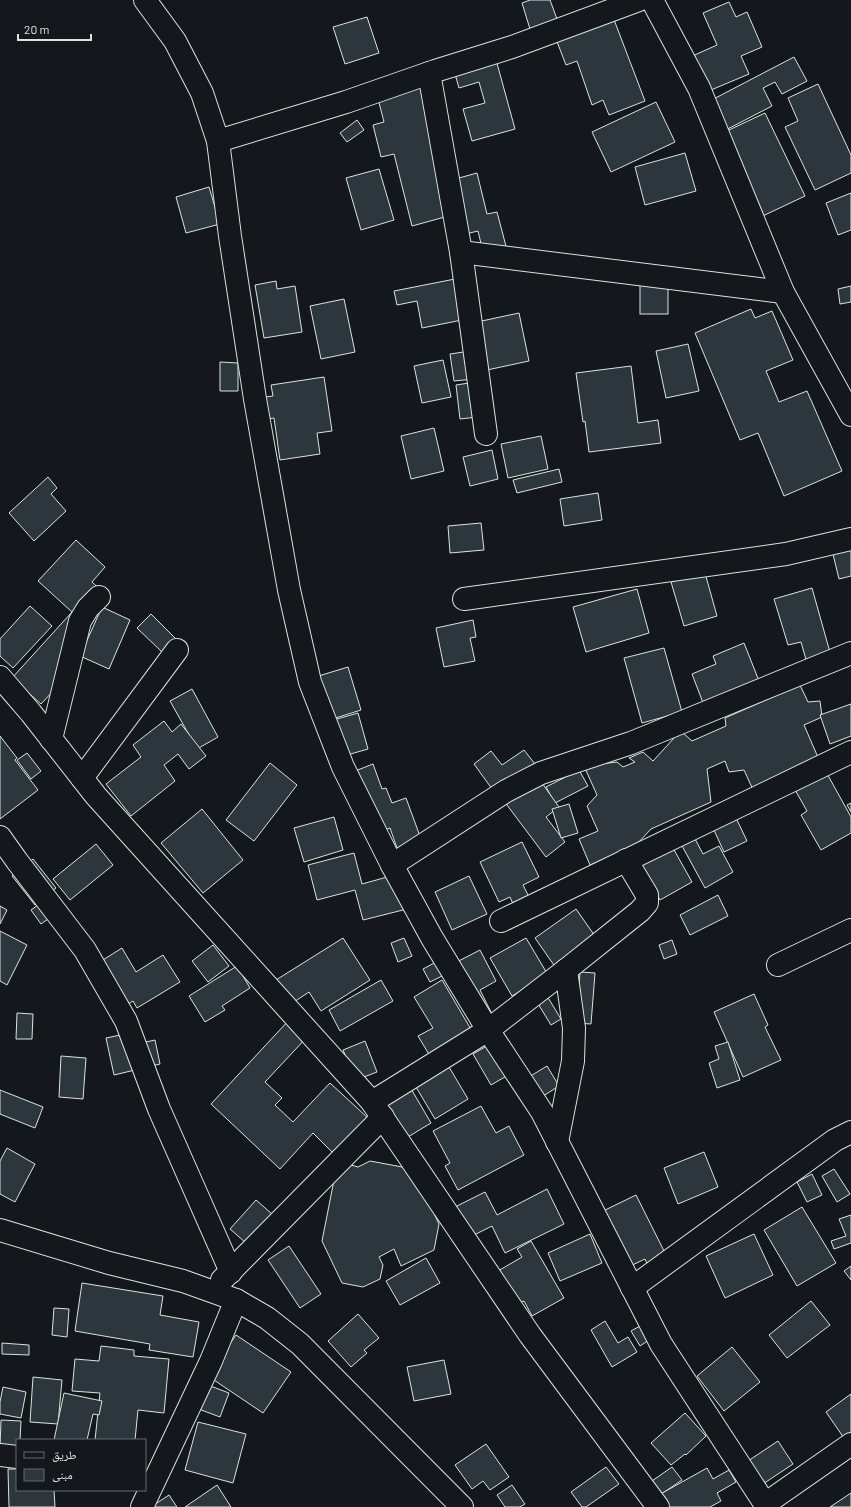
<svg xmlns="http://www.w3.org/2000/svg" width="851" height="1507" font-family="Barlow,'Noto Naskh Arabic',sans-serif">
<rect width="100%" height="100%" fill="#14181c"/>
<g fill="#2c363c" stroke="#d8e6dc">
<polygon points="530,0 550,0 557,19 530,29 522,3"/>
<polygon points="729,2 736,17 747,12 762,47 741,56 749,74 692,98 679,62 717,45 703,13"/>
<polygon points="367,17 379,53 345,64 333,27"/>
<polygon points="613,17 645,101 609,115 603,100 592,105 577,61 566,65 556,39"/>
<polygon points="495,56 515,129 472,141 463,109 485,103 479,82 459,88 453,67"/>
<polygon points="794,57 807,81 782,94 775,82 763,88 772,106 720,133 704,104"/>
<polygon points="437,76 448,181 477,173 487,214 497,212 507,250 484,256 478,231 457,236 452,215 412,226 394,154 381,157 373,125 384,122 376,91"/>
<polygon points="818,84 851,155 851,173 815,190 785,127 798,121 788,98"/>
<polygon points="656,102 675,142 611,172 592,132"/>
<polygon points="765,113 805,196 750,222 710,139"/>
<polygon points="357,120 364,130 347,142 340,133"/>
<polygon points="685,153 696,191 645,205 635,167"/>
<polygon points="379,169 394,220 361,230 346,178"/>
<polygon points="209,187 220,224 186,233 176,197"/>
<polygon points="851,193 851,230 838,235 826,203"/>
<polygon points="460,278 467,319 422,328 417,301 397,305 394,291"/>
<polygon points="276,281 277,289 295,286 302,332 264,338 255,285"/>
<rect x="640" y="285" width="28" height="29"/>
<polygon points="851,286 851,302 840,304 838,289"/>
<polygon points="344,299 355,352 321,359 310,306"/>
<polygon points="751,309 755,318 772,311 793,360 766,371 779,402 807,391 842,471 784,496 758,433 740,440 695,333"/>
<polygon points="519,313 529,361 487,370 477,322"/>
<polygon points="688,344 699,391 666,398 656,351"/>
<polygon points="470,351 474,379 454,381 450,354"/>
<polygon points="443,360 451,397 422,403 414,366"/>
<polygon points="220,362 238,363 238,391 220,391"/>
<polygon points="631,366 638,423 658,420 661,443 589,452 585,421 583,422 576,373"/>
<polygon points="324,377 332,431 317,433 320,454 280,460 274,418 262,420 258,398 273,396 271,385"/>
<polygon points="482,381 486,416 460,419 456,385"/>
<polygon points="434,428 444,471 411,479 401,436"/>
<polygon points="541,436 548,469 508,478 501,444"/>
<polygon points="492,450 498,479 470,486 463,457"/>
<polygon points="559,469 562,482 517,493 513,480"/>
<polygon points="48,477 57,488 51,494 66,511 34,541 9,513"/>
<polygon points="598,493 602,520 564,526 560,499"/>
<polygon points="481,523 484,550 450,553 448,526"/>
<polygon points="76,540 105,567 92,582 106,595 63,642 82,660 41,704 12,678 72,612 38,581"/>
<polygon points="851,546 851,576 839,579 832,550"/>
<polygon points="705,573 717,616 684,626 671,582"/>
<polygon points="812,588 831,656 807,663 801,642 788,645 774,599"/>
<polygon points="637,589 649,633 586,652 573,607"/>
<polygon points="30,606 52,626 13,668 0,656 0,639"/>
<polygon points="102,607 130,620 109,669 80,656"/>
<polygon points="151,614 176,639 163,653 137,628"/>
<polygon points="473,620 476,637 470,638 475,661 444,667 436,628"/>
<polygon points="744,643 761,686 705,708 692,674 716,664 713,656"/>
<polygon points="664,648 682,712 642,723 624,658"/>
<polygon points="348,667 361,710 326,721 312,678"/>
<polygon points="800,685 808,702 820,701 822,717 804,725 820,762 754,792 744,770 729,772 725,761 707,769 711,802 651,829 636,845 590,865 579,839 598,831 587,806 597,795 584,766 617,762 623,767 635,762 629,758 643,752 653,761 675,737 683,733 692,741 726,726 725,718"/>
<polygon points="192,689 218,737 197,749 170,701"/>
<polygon points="851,704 851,736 830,744 820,715"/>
<polygon points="358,713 368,749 340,757 330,721"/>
<polygon points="164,721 172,732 181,724 206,756 189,769 178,754 164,765 175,781 131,816 106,784 141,757 133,745"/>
<polygon points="0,736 17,758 15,760 38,790 0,819"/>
<polygon points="524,750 535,764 495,793 474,764 491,751 502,765"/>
<polygon points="27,753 41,771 31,779 17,760"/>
<polygon points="270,763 297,785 254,841 226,820"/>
<polygon points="373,764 382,789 386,788 392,803 406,798 421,839 397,848 390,828 374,834 345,775"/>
<polygon points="579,770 588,786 555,803 546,787"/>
<polygon points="825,770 851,817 851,833 821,850 801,815 807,811 794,788"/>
<polygon points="537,776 559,807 546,817 565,842 546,857 504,801"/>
<polygon points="851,803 851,812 847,805"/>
<polygon points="569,804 578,833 561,838 552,809"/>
<polygon points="202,809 243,860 203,893 161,843"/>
<polygon points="334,817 343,850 304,862 294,828"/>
<polygon points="736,818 747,841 724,852 713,828"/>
<polygon points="694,837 703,854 719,846 733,872 705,888 681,844"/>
<polygon points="522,842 539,877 523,885 530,899 514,906 510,897 499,902 480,862"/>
<polygon points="96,844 113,865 70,900 53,879"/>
<polygon points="673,848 692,882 660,900 641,865"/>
<polygon points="354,853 362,884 398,874 407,909 363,920 355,890 317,900 308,865"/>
<polygon points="33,859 56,888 35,905 12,876"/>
<polygon points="469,876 487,914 452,930 435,892"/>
<polygon points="718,895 728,916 690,935 680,915"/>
<polygon points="49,897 59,911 41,924 31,910"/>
<polygon points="0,906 7,910 0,924"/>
<polygon points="576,909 597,939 556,968 535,938"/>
<polygon points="0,931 27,945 7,985 0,981"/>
<polygon points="343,938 370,980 321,1011 309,992 291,1004 276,980"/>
<polygon points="404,938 412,956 398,962 391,943"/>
<polygon points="526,938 548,975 512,996 490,958"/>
<polygon points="672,940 677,954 664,959 659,945"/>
<polygon points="213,945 229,966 208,982 192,961"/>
<polygon points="122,948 136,972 163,955 180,982 137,1008 133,1001 114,1013 87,970"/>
<polygon points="480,950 496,981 480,990 492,1014 476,1022 449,966"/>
<polygon points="436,962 444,975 430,982 423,969"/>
<polygon points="237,966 250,988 222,1006 225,1010 205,1022 189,996"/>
<polygon points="580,972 595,973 591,1024 577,1023"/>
<polygon points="381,980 393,1001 340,1031 329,1010"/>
<polygon points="442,980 472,1031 430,1056 418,1036 433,1028 414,997"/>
<polygon points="754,994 768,1025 765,1027 781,1060 743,1077 714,1012"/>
<polygon points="547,996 561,1019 551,1025 537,1002"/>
<polygon points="17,1013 33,1014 32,1039 16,1039"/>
<polygon points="290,1019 308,1036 265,1082 282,1098 275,1105 293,1122 330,1083 369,1119 335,1155 313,1133 280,1169 211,1104"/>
<polygon points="135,1032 137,1044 155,1040 160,1064 114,1075 106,1038"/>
<polygon points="365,1041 377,1072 356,1080 343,1050"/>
<polygon points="728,1042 740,1080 717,1088 709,1063 719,1059 715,1046"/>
<polygon points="492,1043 510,1074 491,1085 473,1054"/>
<polygon points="61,1056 86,1058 83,1099 59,1097"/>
<polygon points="547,1066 559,1086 532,1103 519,1083"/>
<polygon points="449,1067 468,1099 435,1119 416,1087"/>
<polygon points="410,1087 431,1123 393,1146 372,1109"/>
<polygon points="0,1090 43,1107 35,1128 0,1114"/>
<polygon points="481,1106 496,1133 509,1126 524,1155 458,1190 445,1166 450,1163 433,1131"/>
<polygon points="7,1148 35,1164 15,1202 0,1194 0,1161"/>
<polygon points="704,1152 718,1187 678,1204 664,1168"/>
<polygon points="370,1161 413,1169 439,1224 434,1250 401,1266 394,1249 379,1257 383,1265 380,1279 363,1287 342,1283 322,1241 336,1170 347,1164 358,1167"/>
<polygon points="834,1169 850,1194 837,1202 822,1176"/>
<polygon points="812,1174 822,1195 807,1202 797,1182"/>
<polygon points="547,1189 564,1224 505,1253 492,1226 464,1240 449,1210 485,1192 497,1215"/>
<polygon points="636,1195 668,1259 649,1268 645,1259 624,1269 597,1214"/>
<polygon points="256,1200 272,1214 246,1243 230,1229"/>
<polygon points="802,1207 836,1263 797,1286 764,1230"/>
<polygon points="851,1215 851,1243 834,1249 831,1241 846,1236 839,1219"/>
<polygon points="590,1234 602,1263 560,1281 548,1253"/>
<polygon points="754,1234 773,1275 725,1298 706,1256"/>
<polygon points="531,1241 564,1298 532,1316 524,1301 517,1304 498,1271 522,1257 517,1249"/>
<polygon points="289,1246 321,1294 300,1308 268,1260"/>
<polygon points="426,1258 440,1283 400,1305 386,1281"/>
<polygon points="851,1266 851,1280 844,1271"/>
<polygon points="82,1283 163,1296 160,1315 199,1322 193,1357 149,1350 150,1344 75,1331"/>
<polygon points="811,1301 830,1325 787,1358 769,1335"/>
<polygon points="54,1308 69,1309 67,1337 52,1335"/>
<polygon points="358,1314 379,1338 364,1350 367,1353 351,1367 328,1341"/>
<polygon points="605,1321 618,1343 628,1337 637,1352 612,1367 591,1330"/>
<polygon points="640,1326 649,1340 640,1346 631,1331"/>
<polygon points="236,1335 291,1372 263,1413 208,1376"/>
<polygon points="2,1343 29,1345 29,1355 2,1354"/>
<polygon points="101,1346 134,1350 134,1356 169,1359 164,1413 138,1410 135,1440 95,1440 100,1393 72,1391 75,1359 99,1361"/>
<polygon points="732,1347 760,1382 724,1411 697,1376"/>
<polygon points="444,1360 451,1394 414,1401 407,1367"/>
<polygon points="33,1377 62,1380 58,1424 30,1422"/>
<polygon points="205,1384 229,1393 220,1417 196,1408"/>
<polygon points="3,1387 26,1392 21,1418 0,1414 0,1402"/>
<polygon points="64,1393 102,1401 99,1415 93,1414 87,1440 54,1440"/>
<polygon points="851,1394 851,1437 846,1441 826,1412"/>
<polygon points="685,1413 706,1436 686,1455 685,1454 671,1465 651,1443"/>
<polygon points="1,1420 21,1421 20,1440 17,1440 17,1459 0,1447"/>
<polygon points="198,1422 246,1434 233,1483 185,1470"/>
<polygon points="778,1441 793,1464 760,1486 745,1463"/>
<polygon points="486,1444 509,1477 490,1490 483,1481 472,1489 455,1465"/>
<polygon points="606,1467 619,1484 586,1507 582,1507 571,1492"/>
<polygon points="672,1467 682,1480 648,1503 639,1490"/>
<polygon points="707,1468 713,1479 729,1470 736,1482 717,1493 721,1501 710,1507 651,1507 648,1501"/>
<polygon points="8,1469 17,1469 17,1490 54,1490 55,1507 9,1507"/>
<polygon points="217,1485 231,1507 185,1507"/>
<polygon points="512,1485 525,1504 520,1507 505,1507 497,1495"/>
<polygon points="851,1493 851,1507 830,1507"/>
<polygon points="169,1495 177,1507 151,1507"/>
</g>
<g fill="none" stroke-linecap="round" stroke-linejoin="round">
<defs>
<g id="minor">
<polyline points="145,0 175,41 202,93 218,141 230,236 255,399 289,590 310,682 343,767 392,865 432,938 488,1030 542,1112 661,1344 767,1507"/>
<polyline points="429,73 461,252 486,434"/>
<polyline points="218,141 346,102 435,71 512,47 639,0"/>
<polyline points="461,252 783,292"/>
<polyline points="464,599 786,554 851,539"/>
<polyline points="0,677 31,713 96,796 372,1102 530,1335 658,1507"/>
<polyline points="51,739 80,621 88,608 99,597"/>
<polyline points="82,778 177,650"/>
<polyline points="0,837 17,861 85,950 126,1021 159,1109 231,1272"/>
<polyline points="392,865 506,791 541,773 631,743 851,653"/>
<polyline points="501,921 851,752"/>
<polyline points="778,965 851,930"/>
<polyline points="372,1102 488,1030 566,970 640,911 647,903 647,895 626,860"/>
<polyline points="557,1142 573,1061 574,1028 566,970"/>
<polyline points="0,1230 109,1263 183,1281 236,1300 267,1318 300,1344 462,1507"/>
<polyline points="222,1280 383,1117"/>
<polyline points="632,1288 835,1140 851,1132"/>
<polyline points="0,1455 17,1457"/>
<polyline points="765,1504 851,1444"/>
<polyline points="142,1507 211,1361 236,1300"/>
</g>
<polyline id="tertiary" points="652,0 699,88 783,292 851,415"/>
</defs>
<use href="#minor" stroke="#d8e6dc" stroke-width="24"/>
<use href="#tertiary" stroke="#d8e6dc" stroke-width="24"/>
<use href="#minor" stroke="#14181c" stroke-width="22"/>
<use href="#tertiary" stroke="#14181c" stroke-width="22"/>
</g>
<rect x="16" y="1439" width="130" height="52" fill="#14181c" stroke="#626a69"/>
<rect x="24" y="1452" width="20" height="6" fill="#14181c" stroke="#626a69"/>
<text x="52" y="1459" font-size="12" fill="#d8e6dc">طريق</text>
<rect x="24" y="1469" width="20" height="12" fill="#2c363c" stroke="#626a69"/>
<text x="52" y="1479" font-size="12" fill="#d8e6dc">مبنى</text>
<path d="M18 34v6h73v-6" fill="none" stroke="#d8e6dc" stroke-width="2"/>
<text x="24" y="34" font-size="12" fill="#d8e6dc" stroke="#14181c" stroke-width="3" paint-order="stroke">20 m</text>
</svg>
